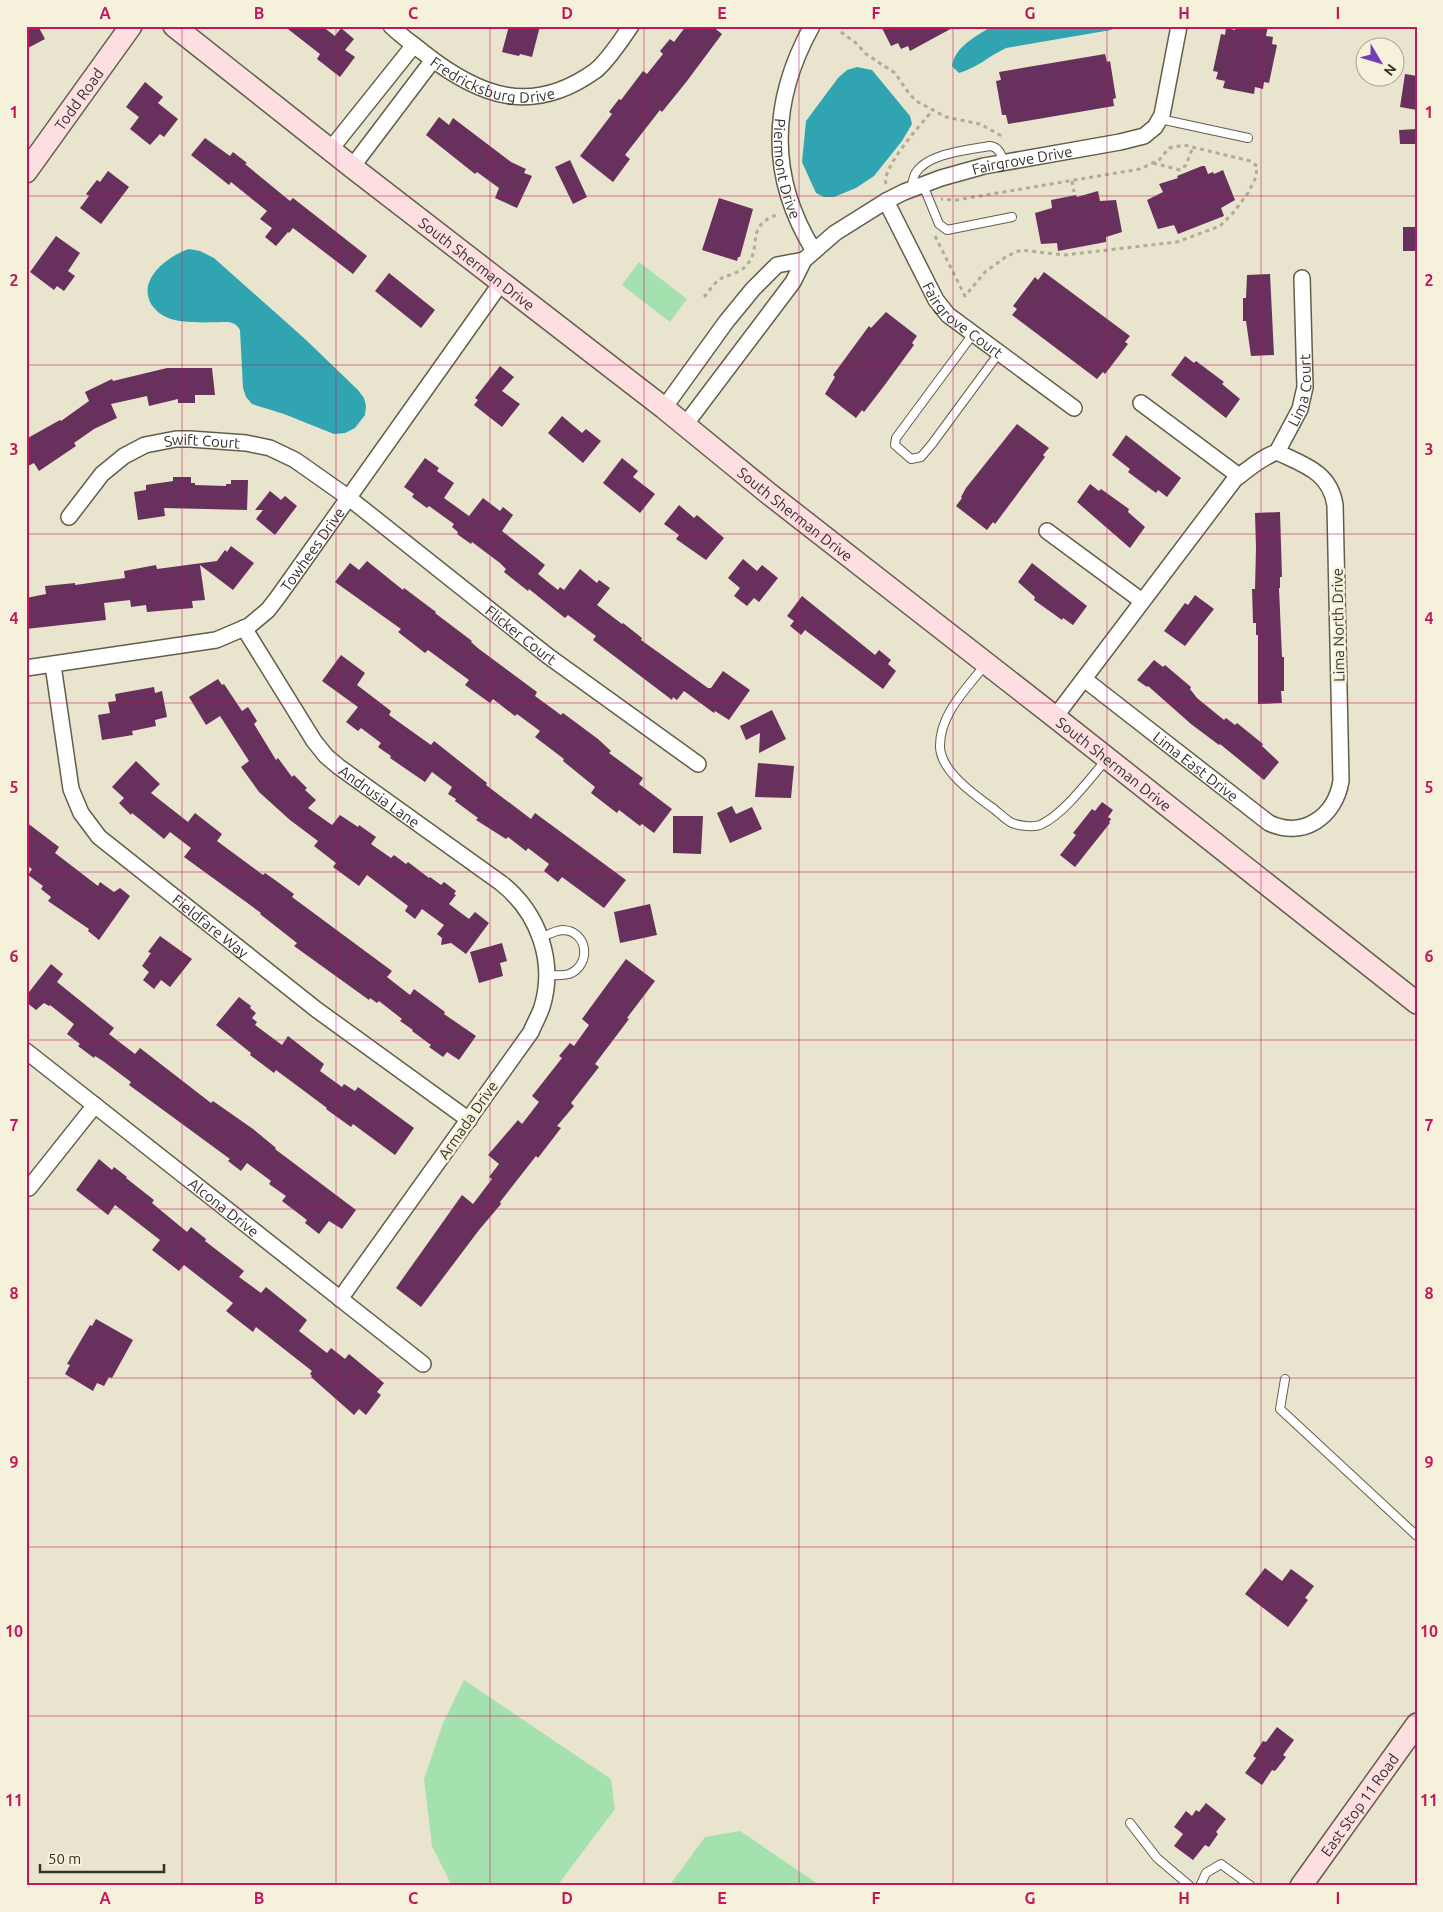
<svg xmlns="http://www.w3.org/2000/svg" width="1443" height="1912" font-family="Ubuntu,sans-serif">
<rect width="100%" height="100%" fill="#e9e4cd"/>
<g fill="#a5e1ae">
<polygon points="639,262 687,299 670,322 622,285"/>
<polygon points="464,1680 611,1779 615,1809 557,1886 452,1886 432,1846 424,1779 443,1723"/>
<polygon points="740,1831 821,1886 669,1886 705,1837"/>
</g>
<g fill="#31a4b1">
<path d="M992,26H1117L1111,30L1006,48C989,56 977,68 959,73L952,66C955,46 977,36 992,26Z"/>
<polygon points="857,67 872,70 910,116 912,124 902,141 874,176 856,188 834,197 824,197 816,193 802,162 806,121 838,78 847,70"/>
<path d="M189,249L200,251L214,258L305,339L358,390L364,398L366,406L365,415L355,428L345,433L334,434L284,414L252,404L246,397L243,388L240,330C237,325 234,323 229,322C211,322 188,324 171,319C162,316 154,310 150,302C139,278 168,256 189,249Z"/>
</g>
<g fill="#68305c">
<polygon points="26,26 38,26 45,39 26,49"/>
<polygon points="284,26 322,26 335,36 341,28 354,39 345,50 355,57 340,77 317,59 320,54"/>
<polygon points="509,26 540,26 532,57 520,54 519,56 502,52"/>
<polygon points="686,26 712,26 722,34 687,81 662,112 660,110 625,155 630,159 613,182 580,156 612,114 609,112 619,99 621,100 643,71 647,74 663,54 660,51 670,39 674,42"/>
<polygon points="881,26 956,26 910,51 908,46 901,49 898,43 891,46"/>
<polygon points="1236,26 1268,26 1266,36 1273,37 1272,44 1277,45 1269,83 1264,82 1263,89 1255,87 1254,94 1223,88 1225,81 1216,79 1218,72 1213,71 1221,34 1225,35 1226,28 1235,30"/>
<polygon points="1105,54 1107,62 1110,61 1116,98 1113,99 1114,106 1008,124 1006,115 1002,115 996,81 1001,80 999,72"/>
<polygon points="1405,74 1417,76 1417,110 1400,107"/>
<polygon points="145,82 163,97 158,103 178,119 164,137 160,134 150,145 130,129 139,117 126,107"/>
<polygon points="439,117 449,125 453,118 511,162 526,169 524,173 532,176 517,208 495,198 499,188 477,172 475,174 426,135"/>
<polygon points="1417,129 1417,144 1400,144 1399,130"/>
<polygon points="205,138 230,156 233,152 247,163 245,164 290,201 293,198 367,256 353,274 293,228 289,233 288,232 276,246 265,237 272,228 260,219 267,211 231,182 229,185 191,155"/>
<polygon points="570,160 587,197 573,204 555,167"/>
<polygon points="1202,166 1205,166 1208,174 1213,172 1214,174 1223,170 1235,200 1221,208 1224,216 1178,234 1174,225 1158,229 1147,200 1163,192 1159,184 1178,178 1177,176"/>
<polygon points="108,171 129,187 101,224 80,208 89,196 86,194 97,180 100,182"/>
<polygon points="1098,191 1100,201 1116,200 1122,232 1106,237 1106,242 1058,251 1057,243 1041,244 1035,213 1052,208 1051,200 1076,195 1077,197"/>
<polygon points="719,198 753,209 740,257 738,257 737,261 702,250"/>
<rect x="1403" y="227" width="14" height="24"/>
<polygon points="56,236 80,253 68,271 75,276 64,291 57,286 54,290 30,272"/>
<polygon points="1044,272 1130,336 1125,342 1128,344 1105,374 1103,372 1097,379 1012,315 1017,309 1013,306 1035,277 1038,280"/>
<polygon points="389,273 435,310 421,328 375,291"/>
<polygon points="1270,274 1274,355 1251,356 1246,321 1243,321 1243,298 1246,298 1247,275"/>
<polygon points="886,312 917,336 912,343 914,345 884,386 864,412 862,410 856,418 825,394 835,377 833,375 869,326 871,328"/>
<polygon points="1185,356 1194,363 1196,361 1224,382 1222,384 1240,399 1226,418 1171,375"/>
<polygon points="500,366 514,377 502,391 520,404 502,427 474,405 478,400 475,398"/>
<polygon points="167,368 212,368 215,395 195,395 195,403 178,403 178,399 149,406 147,396 111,404 117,418 94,429 74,443 76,446 39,471 34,463 26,467 26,439 60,420 61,421 89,401 85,392 112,379 113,381"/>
<polygon points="562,416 582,433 586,429 601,441 583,463 548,433"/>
<polygon points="1017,424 1049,448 1043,455 1045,457 995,524 993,522 987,530 956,506 962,498 961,497 966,488"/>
<polygon points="1126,435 1181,478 1167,497 1158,490 1156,493 1128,472 1130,469 1112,455"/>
<polygon points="425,458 439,468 437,471 454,483 444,498 469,516 483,498 500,511 503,507 513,515 502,531 545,565 538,574 558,590 560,587 564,590 580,569 597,583 599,580 610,588 597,605 622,624 623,623 642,638 641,640 708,688 711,688 723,671 750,690 729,720 715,711 714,713 684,691 677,700 673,697 672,700 593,640 596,636 568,615 565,618 529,589 528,591 504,572 506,569 500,563 472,542 471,544 457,534 458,532 452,527 454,524 429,506 427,508 412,497 414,494 404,487"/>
<polygon points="622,458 638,471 633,477 655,494 640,513 603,483"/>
<polygon points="173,477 191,477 191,483 195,483 195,485 226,486 226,484 231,484 231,480 248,480 247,510 164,508 165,516 138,520 134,492 146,490 146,485 173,481"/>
<polygon points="1090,484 1099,491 1101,489 1129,509 1128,512 1145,527 1130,548 1077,502"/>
<polygon points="270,491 281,500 285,496 297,506 275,535 256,519 263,510 255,510"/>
<polygon points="679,505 694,518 697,515 724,538 706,560 676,539 679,535 664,524"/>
<polygon points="1280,512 1282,577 1280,577 1280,588 1279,588 1282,657 1284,657 1284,691 1281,691 1282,703 1258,704 1258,635 1256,635 1256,623 1253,623 1252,589 1255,589 1256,548 1255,513"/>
<polygon points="231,546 254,563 233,590 200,565 205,600 192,601 193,608 147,612 146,605 131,607 130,600 104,603 106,620 26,629 26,598 46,594 45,586 75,583 75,585 125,578 124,571 156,565 157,569 217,561 225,550 227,552"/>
<polygon points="743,559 757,571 762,565 778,578 759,602 754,598 747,606 734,596 740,588 728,578"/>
<polygon points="367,561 403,590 404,588 436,612 435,613 472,641 471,642 479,649 537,692 535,696 561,715 563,713 598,739 611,751 609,753 643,778 639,784 672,809 654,833 642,824 640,826 619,810 617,813 591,793 595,787 563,761 564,759 535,737 540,731 517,714 515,716 493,699 490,703 465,685 469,680 428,650 425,653 398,632 401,629 335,582 350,563 359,570"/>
<polygon points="1032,563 1087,606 1073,625 1063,618 1062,620 1034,600 1035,597 1018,582"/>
<polygon points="1195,595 1214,609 1185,646 1164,631 1185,603 1188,605"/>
<polygon points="802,596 875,655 879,650 891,660 888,664 896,671 883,689 805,630 801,635 790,626 794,621 787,616"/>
<polygon points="341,655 365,673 357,685 391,711 389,715 431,745 434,741 487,783 486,785 531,819 535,813 626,880 604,908 562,877 558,882 544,871 549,864 528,848 526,851 508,837 506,839 476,820 478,818 455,801 456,799 448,794 452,787 432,772 425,782 390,758 391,756 378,747 381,743 361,728 358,731 346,722 358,707 322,681"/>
<polygon points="1154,660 1163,667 1165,665 1191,687 1190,689 1197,698 1224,720 1226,718 1235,725 1237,723 1263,744 1262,746 1279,762 1264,780 1220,744 1219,745 1191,724 1148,686 1147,687 1137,680"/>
<polygon points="218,679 222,685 224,684 242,711 248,707 257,721 254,724 276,760 278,758 292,777 294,775 307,788 305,790 316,800 308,808 332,825 340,815 358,827 359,825 376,837 371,844 391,858 394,855 406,864 408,862 429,878 430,877 441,885 444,882 456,891 454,894 456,895 449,904 469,919 475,912 489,923 466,954 451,943 441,945 442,938 437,934 444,925 422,909 415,919 405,911 408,906 367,875 359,886 333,867 336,863 314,846 318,841 290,820 259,792 241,767 249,761 220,716 206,725 189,697"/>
<polygon points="154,687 155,693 162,691 167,717 155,720 156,726 132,731 133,735 102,740 98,715 110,713 108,702 116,701 115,694"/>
<polygon points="772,710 786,739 759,753 760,733 746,740 740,726"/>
<polygon points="136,761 160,784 151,793 188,822 195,813 222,834 217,841 263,875 265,873 275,880 294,894 292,897 392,971 387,977 410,995 414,989 445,1012 444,1014 476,1036 459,1060 447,1052 443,1057 429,1047 431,1045 412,1031 413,1030 400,1021 402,1019 379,1001 377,1003 370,998 369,1000 294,946 297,943 260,914 261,913 184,857 191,848 170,832 164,839 132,813 131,815 119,803 124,798 112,787"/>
<polygon points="758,763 794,766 791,798 755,797"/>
<polygon points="1102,802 1113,810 1108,817 1111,819 1109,822 1110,823 1075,867 1060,855 1076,835 1073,833 1092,809 1095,811"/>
<polygon points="732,806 736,814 752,807 762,829 730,843 717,813"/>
<polygon points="673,816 703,816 701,854 673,853"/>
<polygon points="26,822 59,847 55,853 98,886 100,882 114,892 120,888 130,896 99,940 88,931 89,929 48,901 51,897 41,889 43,886 28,875 32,869 26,865"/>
<polygon points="650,904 657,935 620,943 614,912"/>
<polygon points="160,936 192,959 170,987 161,980 154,989 143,980 149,972 142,966 151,953 148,952"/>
<polygon points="502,943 507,961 500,963 503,976 479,983 470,952"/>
<polygon points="626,959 655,981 627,1018 629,1019 595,1064 599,1067 571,1103 574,1106 557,1126 561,1128 538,1158 536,1156 500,1202 501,1204 479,1230 421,1307 396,1288 462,1195 473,1204 492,1179 489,1177 499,1164 488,1155 518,1120 522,1124 539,1102 532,1096 562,1058 559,1056 570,1043 574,1046 589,1025 582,1019"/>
<polygon points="51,964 63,974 57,982 114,1028 109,1034 135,1054 140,1048 211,1103 213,1101 253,1129 276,1148 275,1149 356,1210 342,1229 329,1221 319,1234 305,1223 307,1220 282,1201 286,1196 269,1184 271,1181 247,1163 241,1171 228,1161 230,1159 129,1085 131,1082 103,1061 95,1056 94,1058 78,1046 80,1044 67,1034 74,1024 50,1005 49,1006 44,1003 36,1010 26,1002 26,996"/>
<polygon points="239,997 251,1006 250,1008 256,1013 252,1018 257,1022 255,1025 282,1045 288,1036 324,1064 320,1071 342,1087 344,1084 355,1091 358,1087 414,1128 395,1155 353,1124 351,1127 326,1109 327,1108 276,1070 274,1073 250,1055 251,1053 216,1025"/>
<polygon points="99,1159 112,1170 114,1167 127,1177 126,1178 154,1200 152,1203 187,1232 191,1227 206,1239 205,1241 244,1271 239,1277 261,1293 266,1287 307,1320 299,1331 327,1353 331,1348 345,1359 349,1354 384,1383 377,1392 381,1395 366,1415 359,1409 354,1415 311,1377 312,1376 310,1374 312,1371 256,1327 253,1332 226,1311 233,1303 184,1265 179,1271 152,1250 160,1240 115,1205 108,1215 76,1190"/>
<polygon points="96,1319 133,1340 112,1378 109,1377 104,1386 97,1383 93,1391 65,1374 70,1365 67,1364 90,1325 92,1326"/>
<polygon points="1265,1568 1282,1581 1291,1569 1314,1586 1305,1598 1308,1600 1288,1627 1245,1594"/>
<polygon points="1277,1727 1294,1740 1283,1755 1286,1757 1275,1771 1272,1770 1262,1785 1245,1773 1256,1758 1253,1756 1263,1741 1266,1742"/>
<polygon points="1206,1803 1226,1819 1216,1832 1218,1834 1209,1847 1205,1845 1193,1860 1174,1846 1183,1834 1174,1827 1186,1811 1192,1816 1196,1810 1199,1812"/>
</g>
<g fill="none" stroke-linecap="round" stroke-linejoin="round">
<defs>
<g id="lane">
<polyline points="1160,119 1248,138"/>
<polyline points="923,185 939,224 947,230 1012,217"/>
<path d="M911,189C912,184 913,179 915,174C927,153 968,150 990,146C999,147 1001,154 1004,163"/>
<polyline points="973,334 896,438 895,445 911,459 921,457 932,444 999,353"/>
<path d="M985,665C967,688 939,715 940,747C941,772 976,796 994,809C999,813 1006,820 1012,823C1020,826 1035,828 1042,824C1065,813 1090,778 1107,759"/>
<path d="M541,938C547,935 556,930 563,930C588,931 592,965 569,974C562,976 554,975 546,975"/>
<polyline points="1285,1379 1280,1409 1417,1536"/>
<polyline points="1130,1823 1157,1858 1190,1886"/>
<polyline points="1200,1886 1206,1873 1221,1864 1251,1886"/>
</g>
<g id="street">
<path id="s1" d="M391,26C401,36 413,44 424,53C480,97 532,116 595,71C608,61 621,40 631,26"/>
<path id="s2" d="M812,26C770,102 768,177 814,251"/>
<polyline points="330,150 414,45"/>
<polyline points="352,167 433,60"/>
<path id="s3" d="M886,201L936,300L948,315L1074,408"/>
<polyline points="1141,403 1239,476"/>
<polyline points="664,408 726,322 753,289 777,265 804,260"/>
<path id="s4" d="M685,425L793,282L804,260L835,233L886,201L904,192L941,178L984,166L1120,142L1144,136L1155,127L1162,115L1179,26"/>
<path id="s5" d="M69,517L102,474L124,456L145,445L176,439H190L246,443L270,448L295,460L349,498L548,656L698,764"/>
<polyline points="1047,531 1142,601"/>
<path id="s6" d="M244,628L314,741L326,756L339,767L501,883C538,912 556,961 542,1007C539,1016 534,1024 531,1032L340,1299"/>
<path id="s7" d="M53,665L71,789L81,813L99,837L317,1010L469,1120"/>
<path id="s8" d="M26,668L216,640L249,626L268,610L278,597L501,283"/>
<path id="s9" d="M1084,679L1269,823C1303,839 1335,817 1341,781L1335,505C1330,472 1304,465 1277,452"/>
<path id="s10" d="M1055,717L1235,479C1249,469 1260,458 1277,452L1300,409L1305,387L1302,278"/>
<path id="s11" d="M26,1051L423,1364"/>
<polyline points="29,1188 95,1105"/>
</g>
<g id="secondary">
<path id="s12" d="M174,26L352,167L664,408L768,493L1055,717L1417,1003"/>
<path id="s13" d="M26,172L131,26"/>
<path id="s14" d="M1301,1886L1417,1724"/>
</g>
</defs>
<use href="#lane" stroke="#635e4b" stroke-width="10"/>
<use href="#street" stroke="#635e4b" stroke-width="18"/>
<use href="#secondary" stroke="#635e4b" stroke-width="24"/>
<g stroke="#b1ac9a" stroke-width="3" stroke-dasharray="4 4" stroke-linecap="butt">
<polyline points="841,32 856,43 866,54 895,73 910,95 918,102 946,117 980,124 1000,135 998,138"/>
<polyline points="1153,163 1180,170 1186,165 1193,147"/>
<polyline points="1072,181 1074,192"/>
<path d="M886,184C881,168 922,123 933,110"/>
<polyline points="935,236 965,296 985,272 1007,256 1021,250 1064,255 1177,242 1220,226 1233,213 1248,193 1256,177 1257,166 1250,161 1184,145 1169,148 1159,160 1140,169 956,200 941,199"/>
<path d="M704,297C709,291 714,283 720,279C728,275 739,273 745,267C765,246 742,227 779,214"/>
</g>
<use href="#lane" stroke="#fff" stroke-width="8"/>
<use href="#street" stroke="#fff" stroke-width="15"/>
<use href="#secondary" stroke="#fddfe1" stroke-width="21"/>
</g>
<path fill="none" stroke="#c2185b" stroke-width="1" stroke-opacity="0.55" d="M182,26V1886M336,26V1886M490,26V1886M644,26V1886M799,26V1886M953,26V1886M1107,26V1886M1261,26V1886M26,196H1417M26,365H1417M26,534H1417M26,703H1417M26,872H1417M26,1040H1417M26,1209H1417M26,1378H1417M26,1547H1417M26,1716H1417"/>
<g text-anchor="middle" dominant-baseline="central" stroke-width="5" stroke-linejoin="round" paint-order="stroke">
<g font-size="15" fill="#35322a" stroke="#f6f1da">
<text stroke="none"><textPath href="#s1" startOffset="119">Fredricksburg Drive</textPath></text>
<text stroke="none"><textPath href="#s13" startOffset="90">Todd Road</textPath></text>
<text stroke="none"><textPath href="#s4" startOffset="448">Fairgrove Drive</textPath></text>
<text stroke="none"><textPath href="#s2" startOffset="149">Piermont Drive</textPath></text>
<text stroke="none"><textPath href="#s12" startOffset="385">South Sherman Drive</textPath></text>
<text stroke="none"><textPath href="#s3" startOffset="144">Fairgrove Court</textPath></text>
<text stroke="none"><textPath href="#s10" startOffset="416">Lima Court</textPath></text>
<text stroke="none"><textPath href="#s5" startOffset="164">Swift Court</textPath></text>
<text stroke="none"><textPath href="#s12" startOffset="790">South Sherman Drive</textPath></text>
<text stroke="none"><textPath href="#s8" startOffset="328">Towhees Drive</textPath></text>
<text transform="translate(1338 625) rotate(-91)">Lima North Drive</text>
<text stroke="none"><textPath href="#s5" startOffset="546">Flicker Court</textPath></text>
<text stroke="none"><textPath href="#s12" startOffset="1195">South Sherman Drive</textPath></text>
<text stroke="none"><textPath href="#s9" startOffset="142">Lima East Drive</textPath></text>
<text stroke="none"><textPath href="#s6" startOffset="219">Andrusia Lane</textPath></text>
<text stroke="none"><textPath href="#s7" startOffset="324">Fieldfare Way</textPath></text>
<text transform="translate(468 1120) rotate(-55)">Armada Drive</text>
<text stroke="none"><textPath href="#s11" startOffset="252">Alcona Drive</textPath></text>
<text stroke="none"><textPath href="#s14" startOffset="100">East Stop 11 Road</textPath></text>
</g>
</g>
<rect width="1443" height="1912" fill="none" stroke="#f6f1da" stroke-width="55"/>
<g transform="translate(1380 62) rotate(128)"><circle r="24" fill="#f6f1da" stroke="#a9a594"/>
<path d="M0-4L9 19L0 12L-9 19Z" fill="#6f3eb6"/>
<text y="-8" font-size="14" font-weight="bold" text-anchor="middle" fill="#35322a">N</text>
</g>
<path d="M40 1864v8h124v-8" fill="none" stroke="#35322a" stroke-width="2.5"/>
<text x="48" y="1864" font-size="15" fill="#35322a" stroke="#f6f1da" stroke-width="4" paint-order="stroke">50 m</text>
<rect x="28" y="28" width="1388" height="1856" fill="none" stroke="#c2185b" stroke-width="2"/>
<g font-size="16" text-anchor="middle" font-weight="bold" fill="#c2185b">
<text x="105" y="19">A</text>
<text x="259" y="19">B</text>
<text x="413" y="19">C</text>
<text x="567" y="19">D</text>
<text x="722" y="19">E</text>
<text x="876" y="19">F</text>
<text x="1030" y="19">G</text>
<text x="1184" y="19">H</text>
<text x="1338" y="19">I</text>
<text x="14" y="118">1</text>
<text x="1429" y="118">1</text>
<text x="14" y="286">2</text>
<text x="1429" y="286">2</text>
<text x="14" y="455">3</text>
<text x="1429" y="455">3</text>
<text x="14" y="624">4</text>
<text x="1429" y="624">4</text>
<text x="14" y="793">5</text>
<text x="1429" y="793">5</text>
<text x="14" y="962">6</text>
<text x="1429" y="962">6</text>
<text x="14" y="1131">7</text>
<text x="1429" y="1131">7</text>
<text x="14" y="1299">8</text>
<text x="1429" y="1299">8</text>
<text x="14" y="1468">9</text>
<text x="1429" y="1468">9</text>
<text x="14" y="1637">10</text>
<text x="1429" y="1637">10</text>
<text x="14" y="1806">11</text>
<text x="1429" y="1806">11</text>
<text x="105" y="1904">A</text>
<text x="259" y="1904">B</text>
<text x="413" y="1904">C</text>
<text x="567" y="1904">D</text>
<text x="722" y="1904">E</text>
<text x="876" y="1904">F</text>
<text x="1030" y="1904">G</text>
<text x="1184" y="1904">H</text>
<text x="1338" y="1904">I</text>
</g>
</svg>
